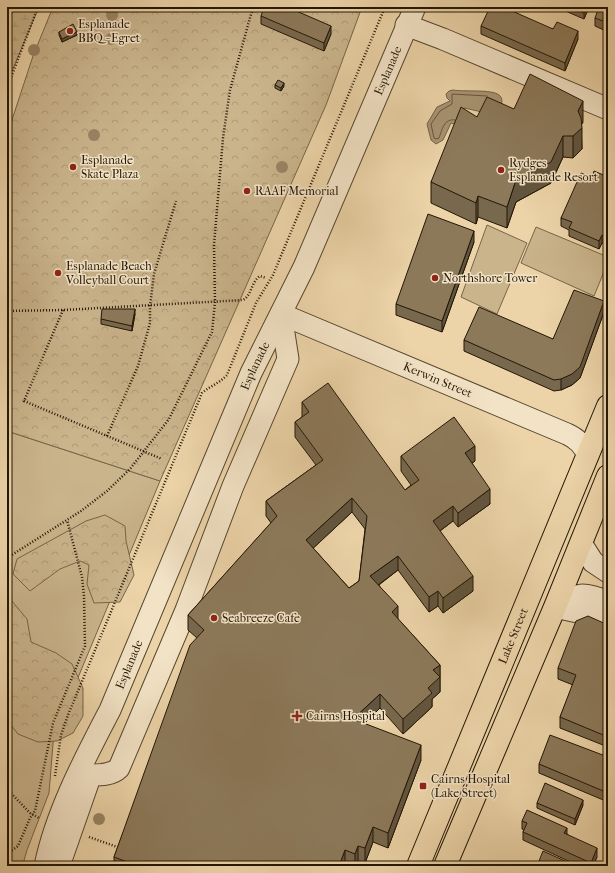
<svg xmlns="http://www.w3.org/2000/svg" width="615" height="873" font-family="'IM FELL French Canon',serif">
<defs>
<pattern id="forest-crowns" width="20" height="18" patternUnits="userSpaceOnUse"><rect width="20" height="18" fill="#cab48c"/><path d="M2 6a3 3 0 1 1 6 0M12 15a3 3 0 1 1 6 0" fill="none" stroke="#ad9a77"/></pattern>
<pattern id="wetland-marsh" width="20" height="14" patternUnits="userSpaceOnUse"><rect width="20" height="14" fill="#cab48c"/><path d="M1 5h8M5 5V1M11 12h8M15 12V8" fill="none" stroke="#ad9a77"/></pattern>
</defs>
<rect width="100%" height="100%" fill="#ecd4a8"/>
<filter id="stains"><feTurbulence type="fractalNoise" baseFrequency=".005" numOctaves="4"/><feColorMatrix values="0 0 0 0 .2 0 0 0 0 .09 0 0 0 0 .02 0 0 0 .5 -.17"/></filter>
<radialGradient id="worn" r=".72"><stop offset=".6" stop-color="#630" stop-opacity="0"/><stop offset="1" stop-color="#630" stop-opacity=".3"/></radialGradient>
<g fill="#cab48c" stroke="#766548">
<polygon points="487,225 527,243 497,314 461,297"/>
<polygon points="536,227 608,257 608,262 594,296 521,263"/>
<polygon points="7,431 160,481 77,680 54,732 49,793 27,850 23,864 7,864"/>
</g>
<g fill="url(#forest-crowns)" stroke="#766548">
<polygon points="53,7 362,7 326,105 160,481 7,431 7,135 33,56"/>
<polygon points="105,515 125,526 126,541 134,575 120,602 94,603 87,584 89,565 80,561 60,569 30,591 13,574 17,559 86,521"/>
<polygon points="7,597 11,600 27,619 31,642 56,653 72,664 83,688 83,716 73,733 57,741 38,742 18,734 7,720"/>
</g>
<polygon fill="url(#wetland-marsh)" stroke="#766548" points="15,7 39,7 7,83 7,23"/>
<g fill="#a89371" stroke="#736146">
<polygon points="7,7 15,7 7,23"/>
<path d="M453,90C464,92 492,89 499,95C503,98 502,102 501,107L482,112L464,108L462,114L455,124L451,123L443,140L436,144L431,140L427,124L437,107L450,101L447,98L446,94L449,91Z"/>
</g>
<g fill="none" stroke-linecap="round" stroke-linejoin="round">
<path stroke="#66543b" stroke-width="1" d="M455,120C444,118 442,130 439,138L436,139L434,138L431,124L440,111L452,104V94L487,96"/>
<defs>
<g id="minor">
<polyline points="406,25 443,39 608,109"/>
<path id="s1" d="M281,314L567,434C578,439 583,445 588,455"/>
<polyline points="581,543 593,562 608,572"/>
<path d="M555,607C576,592 585,592 608,602"/>
<polyline points="555,607 582,613 608,623"/>
<path d="M91,775C101,775 112,775 119,768L186,610L233,486L288,359L281,314"/>
<path id="s2" d="M45,866C56,812 85,758 110,710L251,373L304,267L415,7"/>
<polyline points="59,866 88,783"/>
</g>
<g id="major">
<path id="s3" d="M418,866L608,406"/>
<polyline points="445,866 555,607 608,476"/>
</g>
</defs>
<use href="#minor" stroke="#55462e" stroke-width="23"/>
<use href="#major" stroke="#231605" stroke-width="24"/>
<g stroke="#231605" stroke-width="2.5" stroke-dasharray="1 2" stroke-linecap="butt">
<polyline points="7,88 38,7"/>
<polyline points="63,310 24,401 162,459"/>
<path d="M7,311L63,310L243,300C252,295 251,282 260,276L266,278"/>
<polyline points="107,436 138,366 150,323 150,306 154,274 176,201"/>
<polyline points="7,558 81,511 107,491 130,469 169,419 212,332 215,302 214,245 223,138 230,90 253,7"/>
<path d="M55,776L61,735L68,715L202,393C210,386 220,383 227,375L256,303L273,275L385,7"/>
<polyline points="7,789 30,813 39,818"/>
<polyline points="89,837 120,848"/>
<polyline points="7,854 18,846 30,818 35,811 53,723 85,646 84,596 82,577 67,520"/>
</g>
<use href="#minor" stroke="#f3e3c6" stroke-width="21"/>
<use href="#major" stroke="#ecd4a8" stroke-width="22"/>
</g>
<g fill="#998565">
<circle cx="112" cy="15" r="6"/>
<circle cx="111" cy="39" r="6"/>
<circle cx="34" cy="50" r="6"/>
<circle cx="94" cy="135" r="6"/>
<circle cx="282" cy="167" r="6"/>
<circle cx="99" cy="819" r="6"/>
</g>
<g fill="#78684d" stroke="#231605" fill-rule="evenodd">
<polygon points="556,7 589,7 584,19"/>
<polygon points="608,7 608,32 595,26 595,18"/>
<polygon points="261,16 331,34 324,51 261,24"/>
<polygon points="481,26 553,29 578,39 565,71 481,34"/>
<polygon points="59,32 77,35 62,42 59,35"/>
<polygon points="275,85 284,86 281,91 275,88"/>
<polygon points="477,117 583,122 581,125 582,149 573,158 563,157 551,183 516,202 507,228 478,217 476,224 431,203 431,182"/>
<polygon points="608,177 608,246 602,243 599,249 569,236 569,230 561,226 561,218 592,178"/>
<polygon points="474,242 442,332 396,315 396,304"/>
<polygon points="604,312 580,378 572,385 561,390 554,391 464,351 464,340 553,339"/>
<polygon points="135,314 132,331 101,324 101,319"/>
<path d="M302,402L405,490L411,485L401,471V456L475,461L472,463L490,504L458,527L453,521L440,531L473,591L443,613L438,606L429,612L398,570L379,585L398,619L440,665V692L432,699V707L403,734L380,708L364,724L421,760L388,848L373,842L365,863L358,861L356,866H348L345,865L344,866H114V857L197,638L188,630V615L271,523L266,516V501L316,465L295,437V422L302,417ZM352,512L365,529L359,581L349,588L313,548Z"/>
<polygon points="608,625 608,747 560,728 560,717 573,685 558,679 558,668"/>
<polygon points="608,757 608,802 539,773 539,764"/>
<polygon points="537,803 583,805 575,825 537,808"/>
<polygon points="522,821 567,834 597,857 593,866 579,866 523,840 523,832 524,830 522,829"/>
</g>
<g fill="#62553f" stroke="#231605">
<polygon points="587,7 589,7 584,19 584,13"/>
<polygon points="331,26 331,34 324,51 324,43"/>
<polygon points="578,31 578,39 565,71 565,63"/>
<polygon points="77,32 77,35 62,42 62,39"/>
<polygon points="284,83 284,86 281,91 281,88"/>
<polygon points="583,101 583,122 578,131 582,128 582,149 573,158 573,136 578,111"/>
<polygon points="563,136 563,157 551,183 516,202 507,228 507,207 516,180"/>
<polygon points="478,196 478,217 476,224 476,203"/>
<polygon points="474,231 474,242 442,332 442,321"/>
<polygon points="602,235 602,243 599,249 599,241"/>
<polygon points="604,301 604,312 580,378 572,385 561,390 561,379"/>
<polygon points="135,309 135,314 132,331 132,326"/>
<polygon points="475,446 475,461 465,468 465,453"/>
<polygon points="490,489 490,504 458,527 458,513"/>
<polygon points="352,498 352,512 306,555 306,540"/>
<polygon points="453,506 453,521 433,536 433,521"/>
<polygon points="398,556 398,570 370,591 370,576"/>
<polygon points="473,576 473,591 443,613 443,598"/>
<polygon points="438,591 438,606 429,612 429,597"/>
<polygon points="398,606 398,621 392,612"/>
<polygon points="440,665 440,692 432,699 432,707 403,734 403,719 433,670"/>
<polygon points="380,694 380,708 353,734 353,719"/>
<polygon points="421,745 421,760 388,848 388,833"/>
<polygon points="583,800 583,805 575,825 575,819"/>
<polygon points="373,827 373,842 365,863 365,848"/>
<polygon points="567,828 567,836 564,833"/>
<polygon points="358,846 358,861 356,866 355,866 355,854"/>
<polygon points="597,848 597,857 593,866 591,866 591,863"/>
<polygon points="345,850 345,865 344,866 339,866"/>
</g>
<g fill="#8c795a" stroke="#231605" fill-rule="evenodd">
<polygon points="264,7 287,7 331,26 324,43 261,16"/>
<polygon points="490,7 503,7 553,29 557,22 578,31 565,63 481,26"/>
<polygon points="570,7 587,7 584,13"/>
<polygon points="599,7 608,7 608,23 595,18"/>
<polygon points="73,24 77,32 62,39 59,32"/>
<polygon points="530,74 583,101 578,111 581,118 582,128 573,136 563,136 551,162 516,180 507,207 478,196 476,203 431,182 461,107 477,117 487,97 514,109"/>
<polygon points="278,80 284,83 281,88 275,85"/>
<polygon points="594,171 608,177 608,238 602,235 599,241 569,228 572,222 561,218 581,173 592,178"/>
<polygon points="428,214 474,231 442,321 396,304"/>
<polygon points="574,290 604,301 580,367 572,374 561,379 554,380 464,340 479,307 553,339"/>
<polygon points="102,309 135,309 132,326 101,319"/>
<path d="M328,383L405,490L419,480L401,456L454,417L475,446L465,453L490,489L458,513L453,506L433,521L473,576L443,598L438,591L429,597L398,556L370,576L398,606L392,612L440,665L433,670L440,677L428,688L432,693L403,719L380,694L353,719L421,745L388,833L373,827L365,848L358,846L355,854L345,850L339,866H138L114,857L190,645L204,630L188,615L277,516L266,501L323,460L295,422L309,412L302,402ZM352,498L367,516L359,581L349,588L306,540Z"/>
<polygon points="588,616 608,625 608,737 560,717 576,675 558,668 576,621"/>
<polygon points="550,735 608,757 608,793 539,764"/>
<polygon points="545,783 583,800 575,819 537,803"/>
<polygon points="527,810 567,828 564,833 597,848 591,863 523,832 527,823 522,821"/>
<polygon points="543,851 576,866 537,866"/>
</g>
<g fill="#8f2418" stroke="#f3e3c6" stroke-width="1.5">
<circle cx="70" cy="31" r="4"/>
<circle cx="73" cy="167" r="4"/>
<circle cx="501" cy="170" r="4"/>
<circle cx="247" cy="191" r="4"/>
<circle cx="58" cy="273" r="4"/>
<circle cx="435" cy="278" r="4"/>
<circle cx="214" cy="618" r="4"/>
<path d="M295 710h4v4h4v4h-4v4h-4v-4h-4v-4h4z"/>
<rect x="419" y="782" width="8" height="8" rx="2"/>
</g>
<g text-anchor="middle" dominant-baseline="central" stroke-width="3" stroke-linejoin="round" paint-order="stroke">
<g font-size="12" fill="#231605" stroke="#f3e3c6" text-anchor="start">
<text x="78" y="24">Esplanade<tspan x="78" dy="14">BBQ - Egret</tspan></text>
<text x="81" y="160">Esplanade<tspan x="81" dy="14">Skate Plaza</tspan></text>
<text x="509" y="163">Rydges<tspan x="509" dy="14">Esplanade Resort</tspan></text>
<text x="255" y="191">RAAF Memorial</text>
<text x="66" y="266">Esplanade Beach<tspan x="66" dy="14">Volleyball Court</tspan></text>
<text x="443" y="278">Northshore Tower</text>
<text x="222" y="618">Seabreeze Cafe</text>
<text x="306" y="716">Cairns Hospital</text>
<text x="431" y="779">Cairns Hospital<tspan x="431" dy="14">(Lake Street)</tspan></text>
</g>
<g font-size="12" fill="#231605" stroke="#f3e3c6">
<text stroke="none"><textPath href="#s2" startOffset="867">Esplanade</textPath></text>
<text stroke="none"><textPath href="#s2" startOffset="543">Esplanade</textPath></text>
<text stroke="none"><textPath href="#s1" startOffset="170">Kerwin Street</textPath></text>
<text stroke="none"><textPath href="#s3" startOffset="249">Lake Street</textPath></text>
<text stroke="none"><textPath href="#s2" startOffset="219">Esplanade</textPath></text>
</g>
</g>
<rect width="615" height="873" fill="none" stroke="#ecd4a8" stroke-width="24"/>
<rect x="8" y="8" width="599" height="857" fill="none" stroke="#231605" stroke-width="2"/>
<rect x="12" y="12" width="591" height="849" fill="none" stroke="#231605"/>
<rect width="100%" height="100%" filter="url(#stains)"/>
<rect width="100%" height="100%" fill="url(#worn)"/>
</svg>
